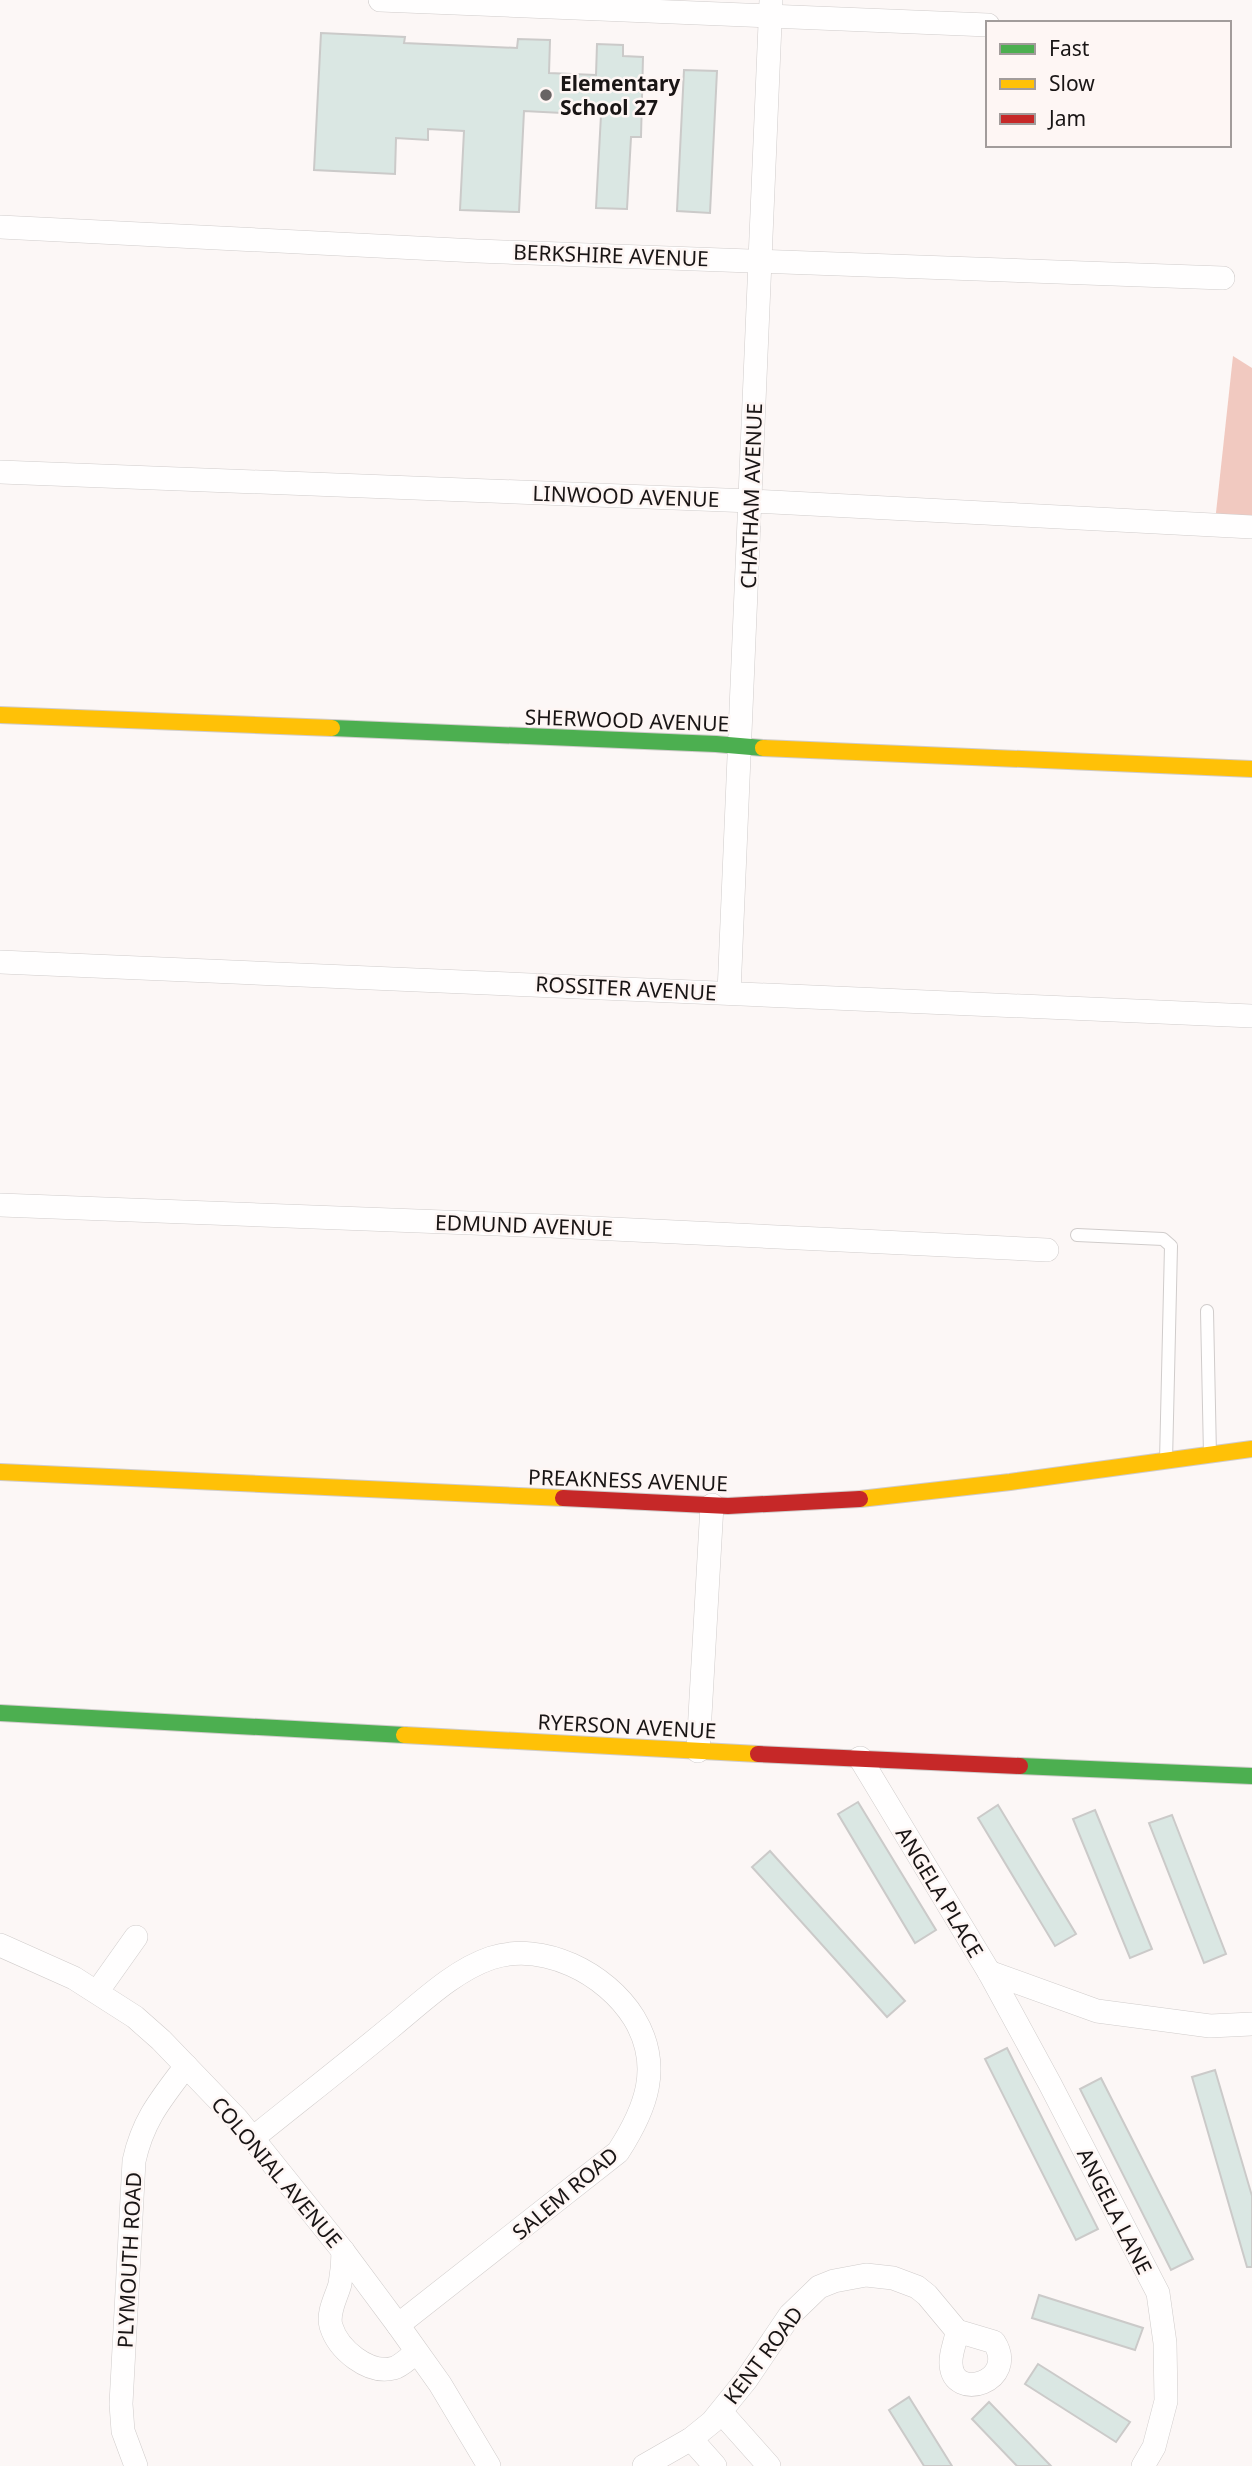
<svg xmlns="http://www.w3.org/2000/svg" width="1252" height="2466" font-family="'Noto Sans',sans-serif">
<rect width="100%" height="100%" fill="#fcf7f6"/>
<polygon fill="#f1c9c0" points="1233,356 1252,368 1252,525 1215,522"/>
<g fill="#dae7e3" stroke="#cbcac9" stroke-width="2">
<polygon points="321,33 405,37 404,43 517,48 518,39 550,40 549,73 596,75 597,44 623,45 623,56 643,57 641,137 631,137 627,209 596,208 601,115 524,111 519,212 460,210 464,131 428,129 428,140 396,138 395,174 314,170"/>
<polygon points="684,70 717,71 710,213 677,211"/>
<polygon points="858,1802 936,1930 915,1943 838,1814"/>
<polygon points="998,1805 1076,1934 1055,1946 978,1818"/>
<polygon points="1095,1810 1152,1949 1130,1958 1073,1819"/>
<polygon points="1172,1815 1226,1954 1204,1963 1149,1823"/>
<polygon points="770,1851 905,2001 887,2017 752,1867"/>
<polygon points="1007,2048 1098,2229 1076,2240 985,2059"/>
<polygon points="1215,2070 1252,2196 1252,2267 1247,2267 1192,2077"/>
<polygon points="1101,2078 1193,2259 1171,2270 1080,2089"/>
<polygon points="1039,2295 1143,2328 1135,2350 1032,2318"/>
<polygon points="1038,2364 1130,2422 1116,2442 1025,2384"/>
<polygon points="909,2397 952,2466 924,2466 889,2410"/>
<polygon points="989,2402 1051,2466 1017,2466 972,2419"/>
</g>
<g fill="none" stroke-linecap="round" stroke-linejoin="round">
<defs>
<g id="lane">
<polyline points="1077,1235 1163,1239 1171,1246 1166,1461"/>
<polyline points="1207,1311 1210,1455"/>
</g>
<g id="street">
<polyline points="380,0 988,25"/>
<polyline points="0,227 477,251 1223,278"/>
<polyline points="0,472 751,501 1252,527"/>
<polyline points="0,962 1252,1016"/>
<polyline points="729,993 771,0"/>
<polyline points="0,1205 550,1226 1047,1250"/>
<polyline points="698,1751 712,1505"/>
<polyline points="860,1758 989,1972 1050,2084 1158,2293 1165,2343 1166,2401 1154,2447 1143,2466"/>
<polyline points="0,1945 74,1978 135,2017 161,2040 237,2119 343,2251 398,2325 440,2384 489,2466"/>
<polyline points="989,1972 1097,2011 1210,2026 1252,2024"/>
<polyline points="97,1992 136,1937"/>
<path d="M253,2138C299,2101 345,2065 390,2028C421,2003 453,1971 491,1958C543,1941 606,1973 634,2018C663,2066 646,2109 618,2152L398,2325"/>
<path d="M343,2251C343,2262 342,2273 340,2284C337,2296 327,2312 331,2326C338,2349 368,2375 394,2368C401,2366 410,2357 416,2353"/>
<polyline points="721,2412 769,2466"/>
<polyline points="691,2439 715,2466"/>
<path d="M136,2466L123,2431L121,2404L134,2161C143,2120 161,2099 186,2066"/>
<path d="M644,2466L691,2439L712,2422L746,2380L790,2315L819,2287L834,2281L866,2275L893,2278L917,2287L927,2295L957,2331L994,2342C1019,2381 953,2403 951,2364C950,2353 956,2342 957,2331"/>
</g>
<g id="fast">
<polyline points="332,728 716,744 763,748"/>
<polyline points="0,1713 404,1735"/>
<polyline points="1020,1766 1252,1776"/>
</g>
<g id="slow">
<polyline points="0,715 332,728"/>
<polyline points="763,748 1252,769"/>
<polyline points="0,1472 563,1498"/>
<polyline points="860,1499 1010,1482 1252,1449"/>
<polyline points="404,1735 758,1754"/>
</g>
<g id="jam">
<polyline points="563,1498 728,1506 860,1499"/>
<polyline points="758,1754 1020,1766"/>
</g>
</defs>
<use href="#lane" stroke="#d0cccb" stroke-width="14"/>
<use href="#street" stroke="#d0cccb" stroke-width="24"/>
<use href="#fast" stroke="#d0cccb" stroke-width="18"/>
<use href="#slow" stroke="#d0cccb" stroke-width="18"/>
<use href="#jam" stroke="#d0cccb" stroke-width="18"/>
<use href="#lane" stroke="#fffefe" stroke-width="12"/>
<use href="#street" stroke="#fffefe" stroke-width="23"/>
<use href="#fast" stroke="#4caf50" stroke-width="16"/>
<use href="#slow" stroke="#ffc107" stroke-width="16"/>
<use href="#jam" stroke="#c62828" stroke-width="16"/>
</g>
<circle fill="#686464" stroke="#fef6f4" stroke-width="2.5" cx="546" cy="95" r="7"/>
<g text-anchor="middle" dominant-baseline="central" stroke-width="5" stroke-linejoin="round" paint-order="stroke">
<g font-size="21" font-weight="bold" fill="#191515" stroke="#fef6f4" text-anchor="start">
<text x="560" y="83">Elementary<tspan x="560" dy="24">School 27</tspan></text>
</g>
<g font-size="21" fill="#191515" stroke="#fef6f4">
<text transform="translate(611 255) rotate(2)">BERKSHIRE AVENUE</text>
<text transform="translate(626 496) rotate(2)">LINWOOD AVENUE</text>
<text transform="translate(751 496) rotate(-88)">CHATHAM AVENUE</text>
<text transform="translate(627 720) rotate(2)">SHERWOOD AVENUE</text>
<text transform="translate(626 988) rotate(3)">ROSSITER AVENUE</text>
<text transform="translate(524 1225) rotate(2)">EDMUND AVENUE</text>
<text transform="translate(628 1480) rotate(2)">PREAKNESS AVENUE</text>
<text transform="translate(627 1726) rotate(3)">RYERSON AVENUE</text>
<text transform="translate(940 1892) rotate(59)">ANGELA PLACE</text>
<text transform="translate(277 2172) rotate(50)">COLONIAL AVENUE</text>
<text transform="translate(565 2193) rotate(-40)">SALEM ROAD</text>
<text transform="translate(1115 2211) rotate(63)">ANGELA LANE</text>
<text transform="translate(129 2260) rotate(-87)">PLYMOUTH ROAD</text>
<text transform="translate(763 2355) rotate(-53)">KENT ROAD</text>
</g>
</g>
<rect x="986" y="21" width="245" height="126" fill="#fef6f4" stroke="#a29c9b" stroke-width="2"/>
<rect x="1000" y="44" width="35" height="10" fill="#4caf50" stroke="#a29c9b" stroke-width="2"/>
<text x="1049" y="56" font-size="21" fill="#191515">Fast</text>
<rect x="1000" y="79" width="35" height="10" fill="#ffc107" stroke="#a29c9b" stroke-width="2"/>
<text x="1049" y="91" font-size="21" fill="#191515">Slow</text>
<rect x="1000" y="114" width="35" height="10" fill="#c62828" stroke="#a29c9b" stroke-width="2"/>
<text x="1049" y="126" font-size="21" fill="#191515">Jam</text>
</svg>
